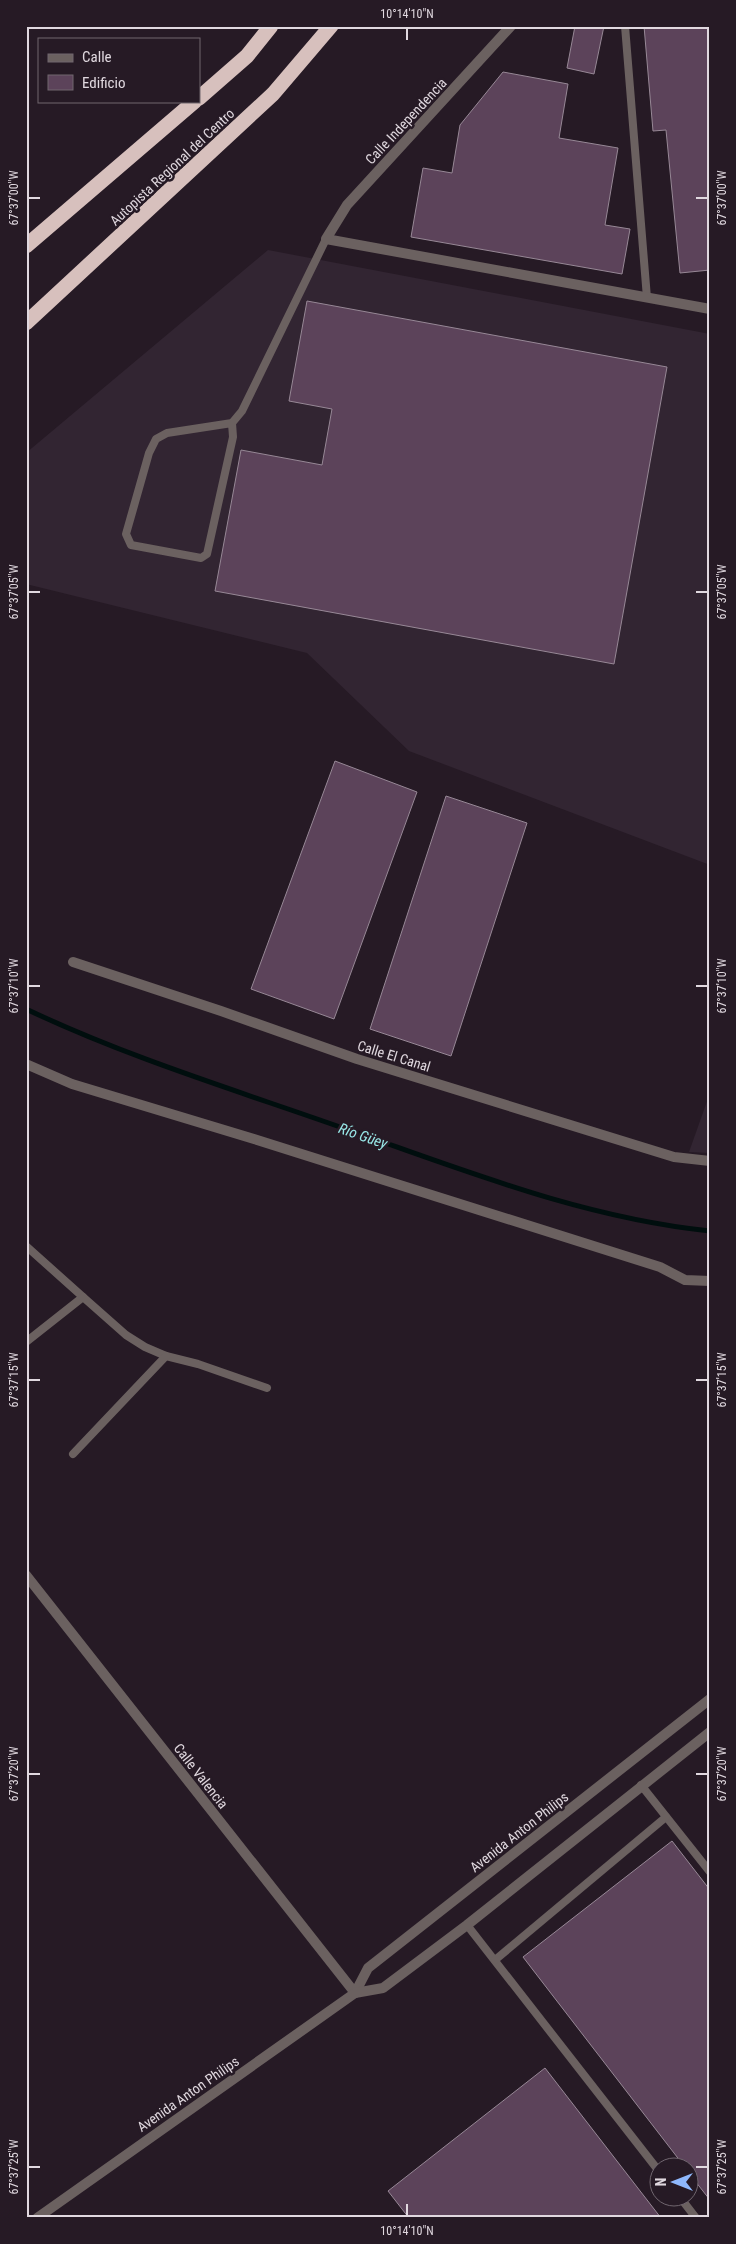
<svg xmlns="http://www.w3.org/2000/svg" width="736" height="2244" font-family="'Roboto Condensed',sans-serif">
<rect width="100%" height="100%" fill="#261a25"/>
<g fill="#322532">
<polygon points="268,250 710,334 710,865 409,751 307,653 26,584 26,453"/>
<polygon points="710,1093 710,1153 689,1152"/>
</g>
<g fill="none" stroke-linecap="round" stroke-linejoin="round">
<path stroke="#000e0e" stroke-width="5" d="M26,1009C127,1057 235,1090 340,1127C461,1169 582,1218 710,1231"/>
</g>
<g fill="#5c435a" stroke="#978896">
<polygon points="575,26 604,26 594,74 567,68"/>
<polygon points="644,26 710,26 710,270 680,273 666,130 653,131"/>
<polygon points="503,72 568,84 559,138 618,148 605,225 630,229 622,274 411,237 423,168 452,173 460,125"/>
<polygon points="307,301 667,367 614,664 215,591 241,450 322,465 332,409 289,401"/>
<polygon points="335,761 417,792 334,1019 251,989"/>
<polygon points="446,796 527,823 451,1056 370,1029"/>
<polygon points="672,1841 710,1890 710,2200 688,2172 688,2166 684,2166 523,1957"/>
<polygon points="545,2068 661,2218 409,2218 388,2191"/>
</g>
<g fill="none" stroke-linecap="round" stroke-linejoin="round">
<g stroke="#6b6160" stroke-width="8">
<polyline points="625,26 647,298"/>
<polyline points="232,423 233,437 207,554 201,558 131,545 126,534 149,453 156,439 167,433 232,423 242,411 326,239"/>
<polyline points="26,1246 83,1297 26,1342"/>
<polyline points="83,1297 126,1335 145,1347 166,1356 198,1364 267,1388"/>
<polyline points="73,1454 166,1356"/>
<polyline points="641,1785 710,1872"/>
<polyline points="467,1925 658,2170"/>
<polyline points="495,1960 666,1817"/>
<polyline points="679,2196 696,2218"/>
</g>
<g stroke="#6b6160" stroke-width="10">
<polyline points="511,26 347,205 326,239 710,309"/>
<polyline points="73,962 221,1011 357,1059 674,1157 710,1161"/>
<polyline points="26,1064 72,1084 254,1139 660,1267 685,1280 710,1281"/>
<polyline points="26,1575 355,1993"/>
<polyline points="355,1993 368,1968 710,1699"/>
<polyline points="37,2218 355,1993 383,1988 467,1925 710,1732"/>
</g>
<g stroke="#d7c0bd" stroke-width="15">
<polyline points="199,98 247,56 271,26"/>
<polyline points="26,246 195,101"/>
<polyline points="26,323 273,94 331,26"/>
</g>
</g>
<path fill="none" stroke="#e0d8df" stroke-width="2" d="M407,28V40M28,198H40M696,198H708M28,592H40M696,592H708M28,986H40M696,986H708M28,1380H40M696,1380H708M28,1774H40M696,1774H708M28,2167H40M696,2167H708M407,2204V2216"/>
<g text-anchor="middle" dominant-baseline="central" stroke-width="5" stroke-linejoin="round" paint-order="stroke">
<g font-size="14" fill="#e0d8df" stroke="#261a25">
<text transform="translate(406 121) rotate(-47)">Calle Independencia</text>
<text transform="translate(172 167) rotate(-43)">Autopista Regional del Centro</text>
<text transform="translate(394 1056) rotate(17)">Calle El Canal</text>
<text transform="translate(201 1776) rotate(52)">Calle Valencia</text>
<text transform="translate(519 1832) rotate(-38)">Avenida Anton Philips</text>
<text transform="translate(188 2094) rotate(-35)">Avenida Anton Philips</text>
</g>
<g font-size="15" font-style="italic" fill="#98e7e7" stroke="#261a25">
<text transform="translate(363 1136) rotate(19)">Río Güey</text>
</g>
</g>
<rect width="736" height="2244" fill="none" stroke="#261a25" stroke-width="55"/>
<rect x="38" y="38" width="162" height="65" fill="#261a25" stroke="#70666f"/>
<rect x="48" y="54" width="25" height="8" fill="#6b6160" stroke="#70666f"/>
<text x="82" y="62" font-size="15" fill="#e0d8df">Calle</text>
<rect x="48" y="75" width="25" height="15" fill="#5c435a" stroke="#70666f"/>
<text x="82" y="88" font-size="15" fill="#e0d8df">Edificio</text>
<g transform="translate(674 2182) rotate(270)"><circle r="24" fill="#261a25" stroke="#70666f"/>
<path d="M0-4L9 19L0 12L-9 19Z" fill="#8fb8fd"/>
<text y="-8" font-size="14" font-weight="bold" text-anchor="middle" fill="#e0d8df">N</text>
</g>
<rect x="28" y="28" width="680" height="2188" fill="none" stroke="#e0d8df" stroke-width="2"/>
<g font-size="12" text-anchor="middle" fill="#e0d8df">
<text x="407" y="18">10°14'10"N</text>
<text transform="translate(722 198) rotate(-90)" y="4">67°37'00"W</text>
<text transform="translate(14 198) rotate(-90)" y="4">67°37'00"W</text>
<text transform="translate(722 592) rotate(-90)" y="4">67°37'05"W</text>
<text transform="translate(14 592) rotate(-90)" y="4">67°37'05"W</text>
<text transform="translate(722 986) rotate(-90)" y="4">67°37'10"W</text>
<text transform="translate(14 986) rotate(-90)" y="4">67°37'10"W</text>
<text transform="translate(14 1380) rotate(-90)" y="4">67°37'15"W</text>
<text transform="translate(722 1380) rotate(-90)" y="4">67°37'15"W</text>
<text transform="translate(14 1774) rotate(-90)" y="4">67°37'20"W</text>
<text transform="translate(722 1774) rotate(-90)" y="4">67°37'20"W</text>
<text transform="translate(14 2167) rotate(-90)" y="4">67°37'25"W</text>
<text transform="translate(722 2167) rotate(-90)" y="4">67°37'25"W</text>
<text x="407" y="2235">10°14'10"N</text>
</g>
</svg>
